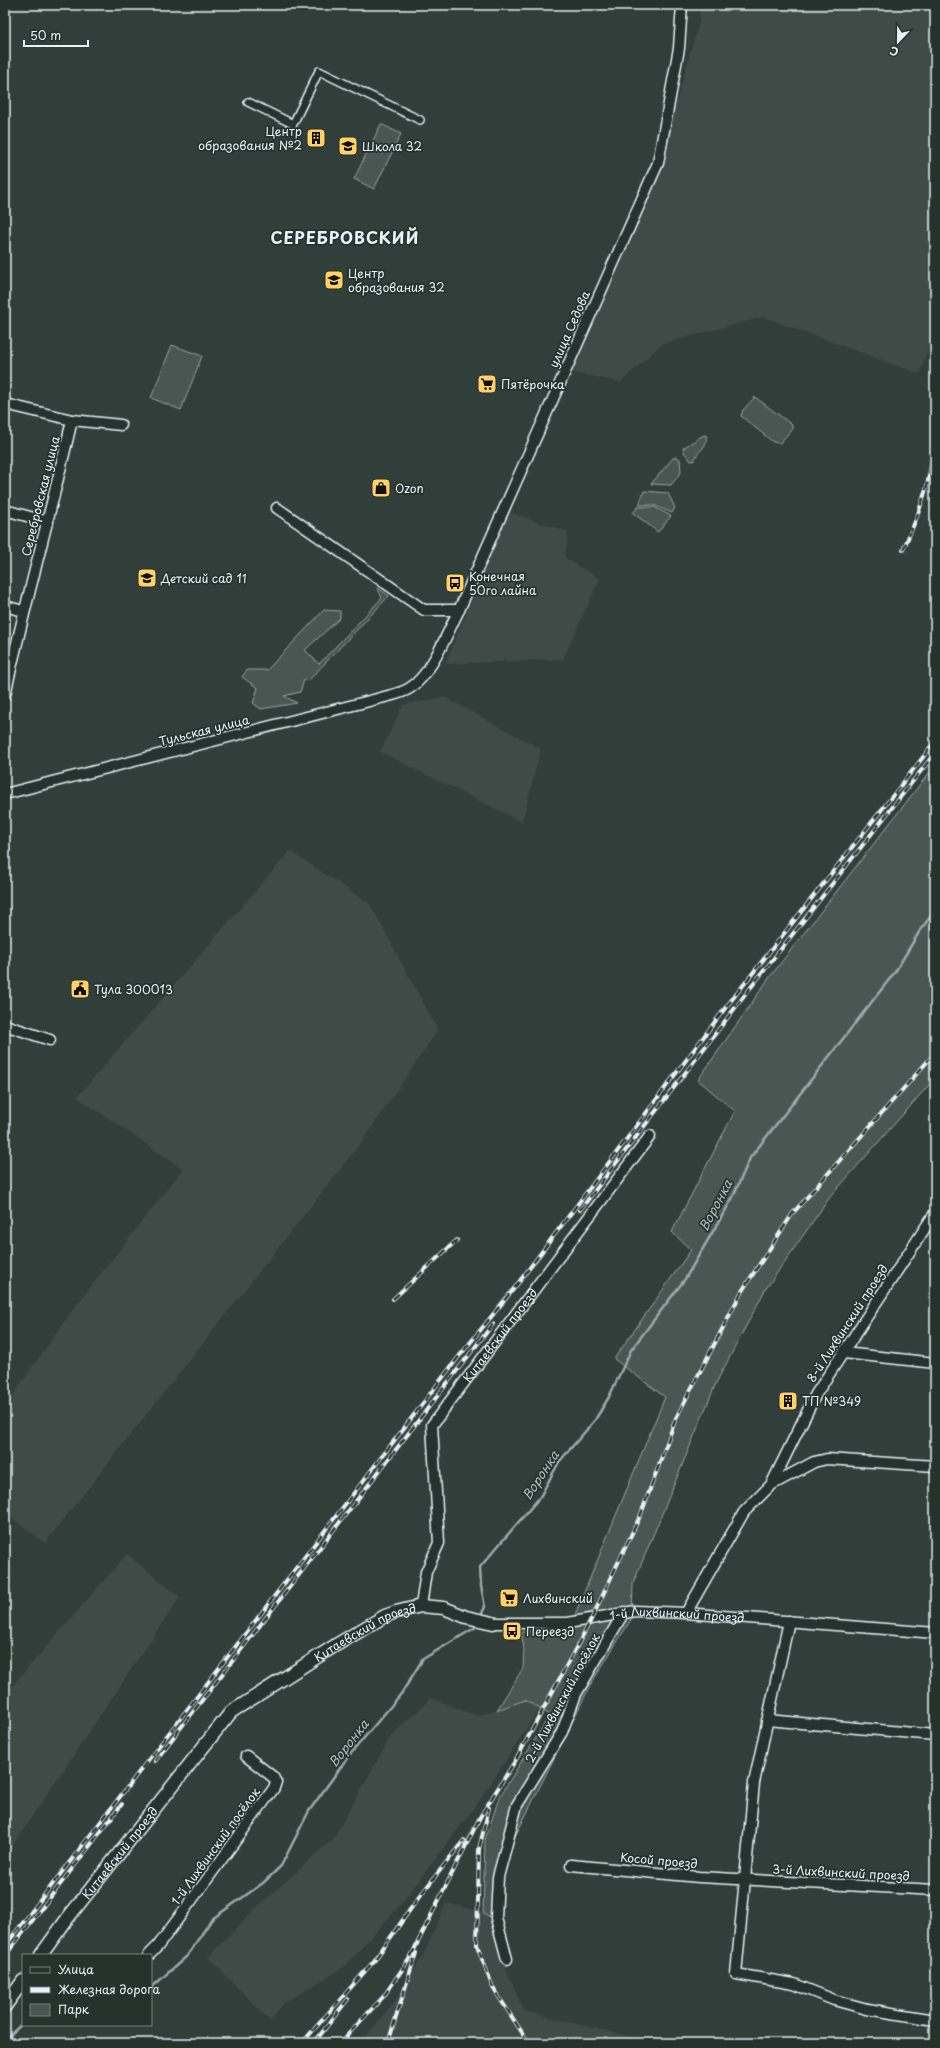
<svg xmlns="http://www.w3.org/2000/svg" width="940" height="2048" font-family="'Playpen Sans',sans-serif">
<rect width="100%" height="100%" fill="#323e39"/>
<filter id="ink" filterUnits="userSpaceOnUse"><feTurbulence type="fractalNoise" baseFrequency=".025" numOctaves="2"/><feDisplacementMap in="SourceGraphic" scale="8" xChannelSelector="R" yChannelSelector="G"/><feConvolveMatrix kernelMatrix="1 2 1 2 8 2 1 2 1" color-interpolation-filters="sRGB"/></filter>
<g filter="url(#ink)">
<g fill="#3f4b46">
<polygon points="698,5 860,5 867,9 870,5 935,5 935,325 920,374 763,317 662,344 621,382 570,372 623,257 669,129 700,19"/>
<polygon points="509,512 568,532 565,558 600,579 563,659 445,664"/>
<polygon points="444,697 541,749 522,822 380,752 403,705"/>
<polygon points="290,851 370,904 438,1030 364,1139 45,1543 5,1513 5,1406 71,1312 183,1169 77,1097"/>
<polygon points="127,1554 180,1597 5,1857 5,1694"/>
<polygon points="431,1698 477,1716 525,1700 540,1708 478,1803 400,1905 349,1962 330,1976 284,2003 270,2021 208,1957 253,1911 333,1839 391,1736"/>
<polygon points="446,1903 483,1912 492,1919 500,1956 524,2011 657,2043 361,2043 398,1997 424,1954"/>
</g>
<g fill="#495651" stroke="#98a4a4">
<polygon points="381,124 401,134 374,189 354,179"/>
<polygon points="172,345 202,356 181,410 151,398"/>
<polygon points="755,397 792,425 792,429 780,443 773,442 741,416 743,410"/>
<path d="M706,435C709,448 697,450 694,461H691L684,452L683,448L702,436Z"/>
<polygon points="676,457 680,459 681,472 671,485 651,484 673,458"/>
<polygon points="644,491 668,493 675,508 672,513 653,505 639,505"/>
<polygon points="638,507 654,507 671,516 658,532 633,513"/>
<polygon points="377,587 389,596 308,681 304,680 300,692 284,696 297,703 261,709 253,703 258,688 242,677 247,670 267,670 324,610 340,611 340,618 305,650 319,664 382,598"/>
<polygon points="929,773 935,781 935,1078 830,1197 765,1290 716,1383 633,1584 632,1618 591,1684 493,1881 492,1919 483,1912 485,1840 499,1798 550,1715 525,1700 497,1710 523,1668 524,1649 521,1632 558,1631 572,1628 576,1612 665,1397 614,1359 691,1250 672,1232 735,1111 698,1080 769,978"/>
</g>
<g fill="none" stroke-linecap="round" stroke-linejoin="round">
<g stroke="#9ea9ab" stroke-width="2.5">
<polyline points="480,1617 485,1607 481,1586 480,1567 540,1497 559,1462 595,1420 609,1397 631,1350 685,1279 732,1199 750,1158 895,972 921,929 935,911"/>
<polyline points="151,1988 187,1956 212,1919 263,1883 281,1866 309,1811 348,1757 401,1694 423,1659 476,1627 477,1623"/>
<polyline points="5,2043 12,2033 23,2023"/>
</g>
<defs>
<polyline id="pedestrian" points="248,102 293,124 319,71 420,120"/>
<g id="minor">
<polyline points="5,404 72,420 121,425"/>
<polyline points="277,508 424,610 459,610"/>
<polyline points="5,510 48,522"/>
<polyline points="5,606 23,611"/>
<path d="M5,695C25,603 51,512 72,420"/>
<path d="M5,794L377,699C387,696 401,694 410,688C432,674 447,633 459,610L658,163L679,48L682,5"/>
<polyline points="5,1025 50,1040"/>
<polyline points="844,1353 935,1363"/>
<polyline points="771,1485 814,1462 827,1459 935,1466"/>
<path id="s1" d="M421,1606L426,1572L439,1543L432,1425L650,1136"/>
<polyline points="686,1613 744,1512 771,1485 816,1394 935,1213"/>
<polyline points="789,1621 754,1783 736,1974 794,1984 834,2000 867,2009 935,2020"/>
<path id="s2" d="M493,1623H568L635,1611L686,1613L935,1633"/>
<polyline points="767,1720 935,1735"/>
<polyline points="571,1865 699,1877 935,1890"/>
<polyline points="149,1955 158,1946 274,1788 276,1782 273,1777 246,1756"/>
<polyline points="507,1959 496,1918 498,1877 517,1805 562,1732 576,1694 624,1612"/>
</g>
<g id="tertiary">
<path id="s3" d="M41,1955L67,1919L231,1712L336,1645L385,1616L396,1612L421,1606L444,1608L466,1617L493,1623"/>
<polyline points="5,2006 23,1981"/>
</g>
</defs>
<use href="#pedestrian" stroke="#e8f1f8" stroke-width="10"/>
<use href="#minor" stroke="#e8f1f8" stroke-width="13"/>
<use href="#tertiary" stroke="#e8f1f8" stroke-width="15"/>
<use href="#pedestrian" stroke="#26332d" stroke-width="7"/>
<use href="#minor" stroke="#26332d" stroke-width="10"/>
<use href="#tertiary" stroke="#26332d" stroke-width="12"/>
<defs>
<g id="rail">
<polyline points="903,550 917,517 927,486 935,444"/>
<polyline points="580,1210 748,991 935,753"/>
<polyline points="393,1299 457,1240"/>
<polyline points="155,1761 493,1324"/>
<polyline points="489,1808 479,1849 477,1945 493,1988 529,2043"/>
<polyline points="5,1946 457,1359 516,1286 726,1007 935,742"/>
<polyline points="5,1956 122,1804"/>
<polyline points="302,2043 374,1961 419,1897 464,1840"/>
<polyline points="314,2043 348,1999"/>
<polyline points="340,2043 384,1996 410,1958 480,1817 517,1758 591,1620 641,1514 676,1418 742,1291 793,1213 935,1053"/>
<polyline points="388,2043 416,1953"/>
</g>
</defs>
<use href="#rail" stroke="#e8f1f8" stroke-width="4"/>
<use href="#rail" stroke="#26332d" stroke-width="2.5" stroke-dasharray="8" stroke-linecap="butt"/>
</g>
</g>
<defs>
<symbol id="building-square" viewBox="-11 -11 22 22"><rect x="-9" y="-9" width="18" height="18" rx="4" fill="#ffd166" stroke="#26332d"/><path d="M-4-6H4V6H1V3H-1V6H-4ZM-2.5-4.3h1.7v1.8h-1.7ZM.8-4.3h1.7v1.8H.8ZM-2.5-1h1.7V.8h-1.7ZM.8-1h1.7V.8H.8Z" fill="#111"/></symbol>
<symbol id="school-square" viewBox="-11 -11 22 22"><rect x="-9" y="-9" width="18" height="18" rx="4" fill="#ffd166" stroke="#26332d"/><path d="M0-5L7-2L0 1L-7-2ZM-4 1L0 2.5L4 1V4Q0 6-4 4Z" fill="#111"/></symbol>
<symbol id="supermarket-square" viewBox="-11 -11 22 22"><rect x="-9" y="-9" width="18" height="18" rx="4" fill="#ffd166" stroke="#26332d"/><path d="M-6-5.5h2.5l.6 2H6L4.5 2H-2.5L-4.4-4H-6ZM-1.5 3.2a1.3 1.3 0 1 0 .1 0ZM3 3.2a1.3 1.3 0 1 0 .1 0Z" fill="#111"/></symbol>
<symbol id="shop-square" viewBox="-11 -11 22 22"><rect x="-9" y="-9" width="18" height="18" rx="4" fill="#ffd166" stroke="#26332d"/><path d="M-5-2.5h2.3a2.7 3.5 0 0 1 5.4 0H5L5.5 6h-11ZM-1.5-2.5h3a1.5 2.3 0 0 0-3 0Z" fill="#111"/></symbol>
<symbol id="bus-square" viewBox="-11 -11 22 22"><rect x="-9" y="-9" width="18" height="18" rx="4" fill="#ffd166" stroke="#26332d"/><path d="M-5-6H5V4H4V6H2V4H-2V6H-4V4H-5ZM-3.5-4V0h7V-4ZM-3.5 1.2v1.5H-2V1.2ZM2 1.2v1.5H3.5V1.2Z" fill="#111"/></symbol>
<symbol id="civic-square" viewBox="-11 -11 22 22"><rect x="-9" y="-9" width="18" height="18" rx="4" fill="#ffd166" stroke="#26332d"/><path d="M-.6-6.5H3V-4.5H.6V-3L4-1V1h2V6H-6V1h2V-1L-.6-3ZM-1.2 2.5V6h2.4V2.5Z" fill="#111"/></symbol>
</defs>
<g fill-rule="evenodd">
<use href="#building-square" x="305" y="127" width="22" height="22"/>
<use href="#school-square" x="337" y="135" width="22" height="22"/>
<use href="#school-square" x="323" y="269" width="22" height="22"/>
<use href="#supermarket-square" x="476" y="373" width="22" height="22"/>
<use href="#shop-square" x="370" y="477" width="22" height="22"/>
<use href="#school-square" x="136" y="567" width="22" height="22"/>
<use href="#bus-square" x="444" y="572" width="22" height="22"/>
<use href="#civic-square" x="69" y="978" width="22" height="22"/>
<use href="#building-square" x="777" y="1390" width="22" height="22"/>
<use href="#supermarket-square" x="498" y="1587" width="22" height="22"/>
<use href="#bus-square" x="501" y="1620" width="22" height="22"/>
</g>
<g text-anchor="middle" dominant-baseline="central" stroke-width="3.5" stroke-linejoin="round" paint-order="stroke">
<g font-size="12" fill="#e8f1f8" stroke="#26332d" text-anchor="start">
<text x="302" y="131" text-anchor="end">Центр<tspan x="302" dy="14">образования №2</tspan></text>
<text x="362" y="146">Школа 32</text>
<text x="348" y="273">Центр<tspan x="348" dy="14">образования 32</tspan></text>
<text x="501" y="384">Пятёрочка</text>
<text x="395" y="488">Ozon</text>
<text x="469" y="576">Конечная<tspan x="469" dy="14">50го лайна</tspan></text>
<text x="161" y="578">Детский сад 11</text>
<text x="94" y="989">Тула 300013</text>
<text x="802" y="1401">ТП №349</text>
<text x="523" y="1598">Лихвинский</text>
<text x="526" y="1631">Переезд</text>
</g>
<g font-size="12" fill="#e8f1f8" stroke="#26332d">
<text transform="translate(569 329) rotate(-66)">улица Седова</text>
<text transform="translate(40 496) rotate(-76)">Серебровская улица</text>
<text transform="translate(204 730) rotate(-14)">Тульская улица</text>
<text transform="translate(847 1323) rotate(-57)">8-й Лихвинский проезд</text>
<text stroke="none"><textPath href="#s1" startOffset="297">Китаевский проезд</textPath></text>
<text stroke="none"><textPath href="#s2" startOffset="185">1-й Лихвинский проезд</textPath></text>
<text stroke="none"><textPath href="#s3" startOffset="465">Китаевский проезд</textPath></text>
<text transform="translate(562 1698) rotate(-62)">2-й Лихвинский посёлок</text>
<text transform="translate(215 1846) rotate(-54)">1-й Лихвинский посёлок</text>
<text stroke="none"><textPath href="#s3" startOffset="129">Китаевский проезд</textPath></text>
<text transform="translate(659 1860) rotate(5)">Косой проезд</text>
<text transform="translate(841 1872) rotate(3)">3-й Лихвинский проезд</text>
</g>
<g font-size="13" font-style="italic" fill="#b1bbbe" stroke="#26332d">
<text transform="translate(715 1205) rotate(-62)">Воронка</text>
<text transform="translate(540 1475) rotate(-57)">Воронка</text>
<text transform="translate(348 1743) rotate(-52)">Воронка</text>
</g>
<g font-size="16" font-weight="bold" letter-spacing="1" fill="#e8f1f8" stroke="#26332d">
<text x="345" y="237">СЕРЕБРОВСКИЙ</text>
</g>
</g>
<rect width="940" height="2048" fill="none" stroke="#26332d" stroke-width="20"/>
<rect x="10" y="10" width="920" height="2028" fill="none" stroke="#e8f1f8" stroke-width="1.5" filter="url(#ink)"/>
<rect x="22" y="1954" width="130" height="72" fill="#26332d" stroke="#747f7e"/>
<rect x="30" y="1967" width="20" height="6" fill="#26332d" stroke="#747f7e"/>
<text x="58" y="1974" font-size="12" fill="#e8f1f8">Улица</text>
<rect x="30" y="1987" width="20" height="6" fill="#e8f1f8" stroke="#747f7e"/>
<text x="58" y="1994" font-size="12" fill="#e8f1f8">Железная дорога</text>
<rect x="30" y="2004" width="20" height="12" fill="#495651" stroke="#747f7e"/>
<text x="58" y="2014" font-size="12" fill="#e8f1f8">Парк</text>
<g transform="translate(898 42) rotate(202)" stroke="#26332d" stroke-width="3" paint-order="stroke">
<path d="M0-3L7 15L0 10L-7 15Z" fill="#e8f1f8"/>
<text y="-6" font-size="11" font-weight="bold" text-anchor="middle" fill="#e8f1f8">С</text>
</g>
<path d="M24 40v6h64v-6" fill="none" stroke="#e8f1f8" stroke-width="2"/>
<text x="30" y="40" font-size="12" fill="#e8f1f8" stroke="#26332d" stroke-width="3" paint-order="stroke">50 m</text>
</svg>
